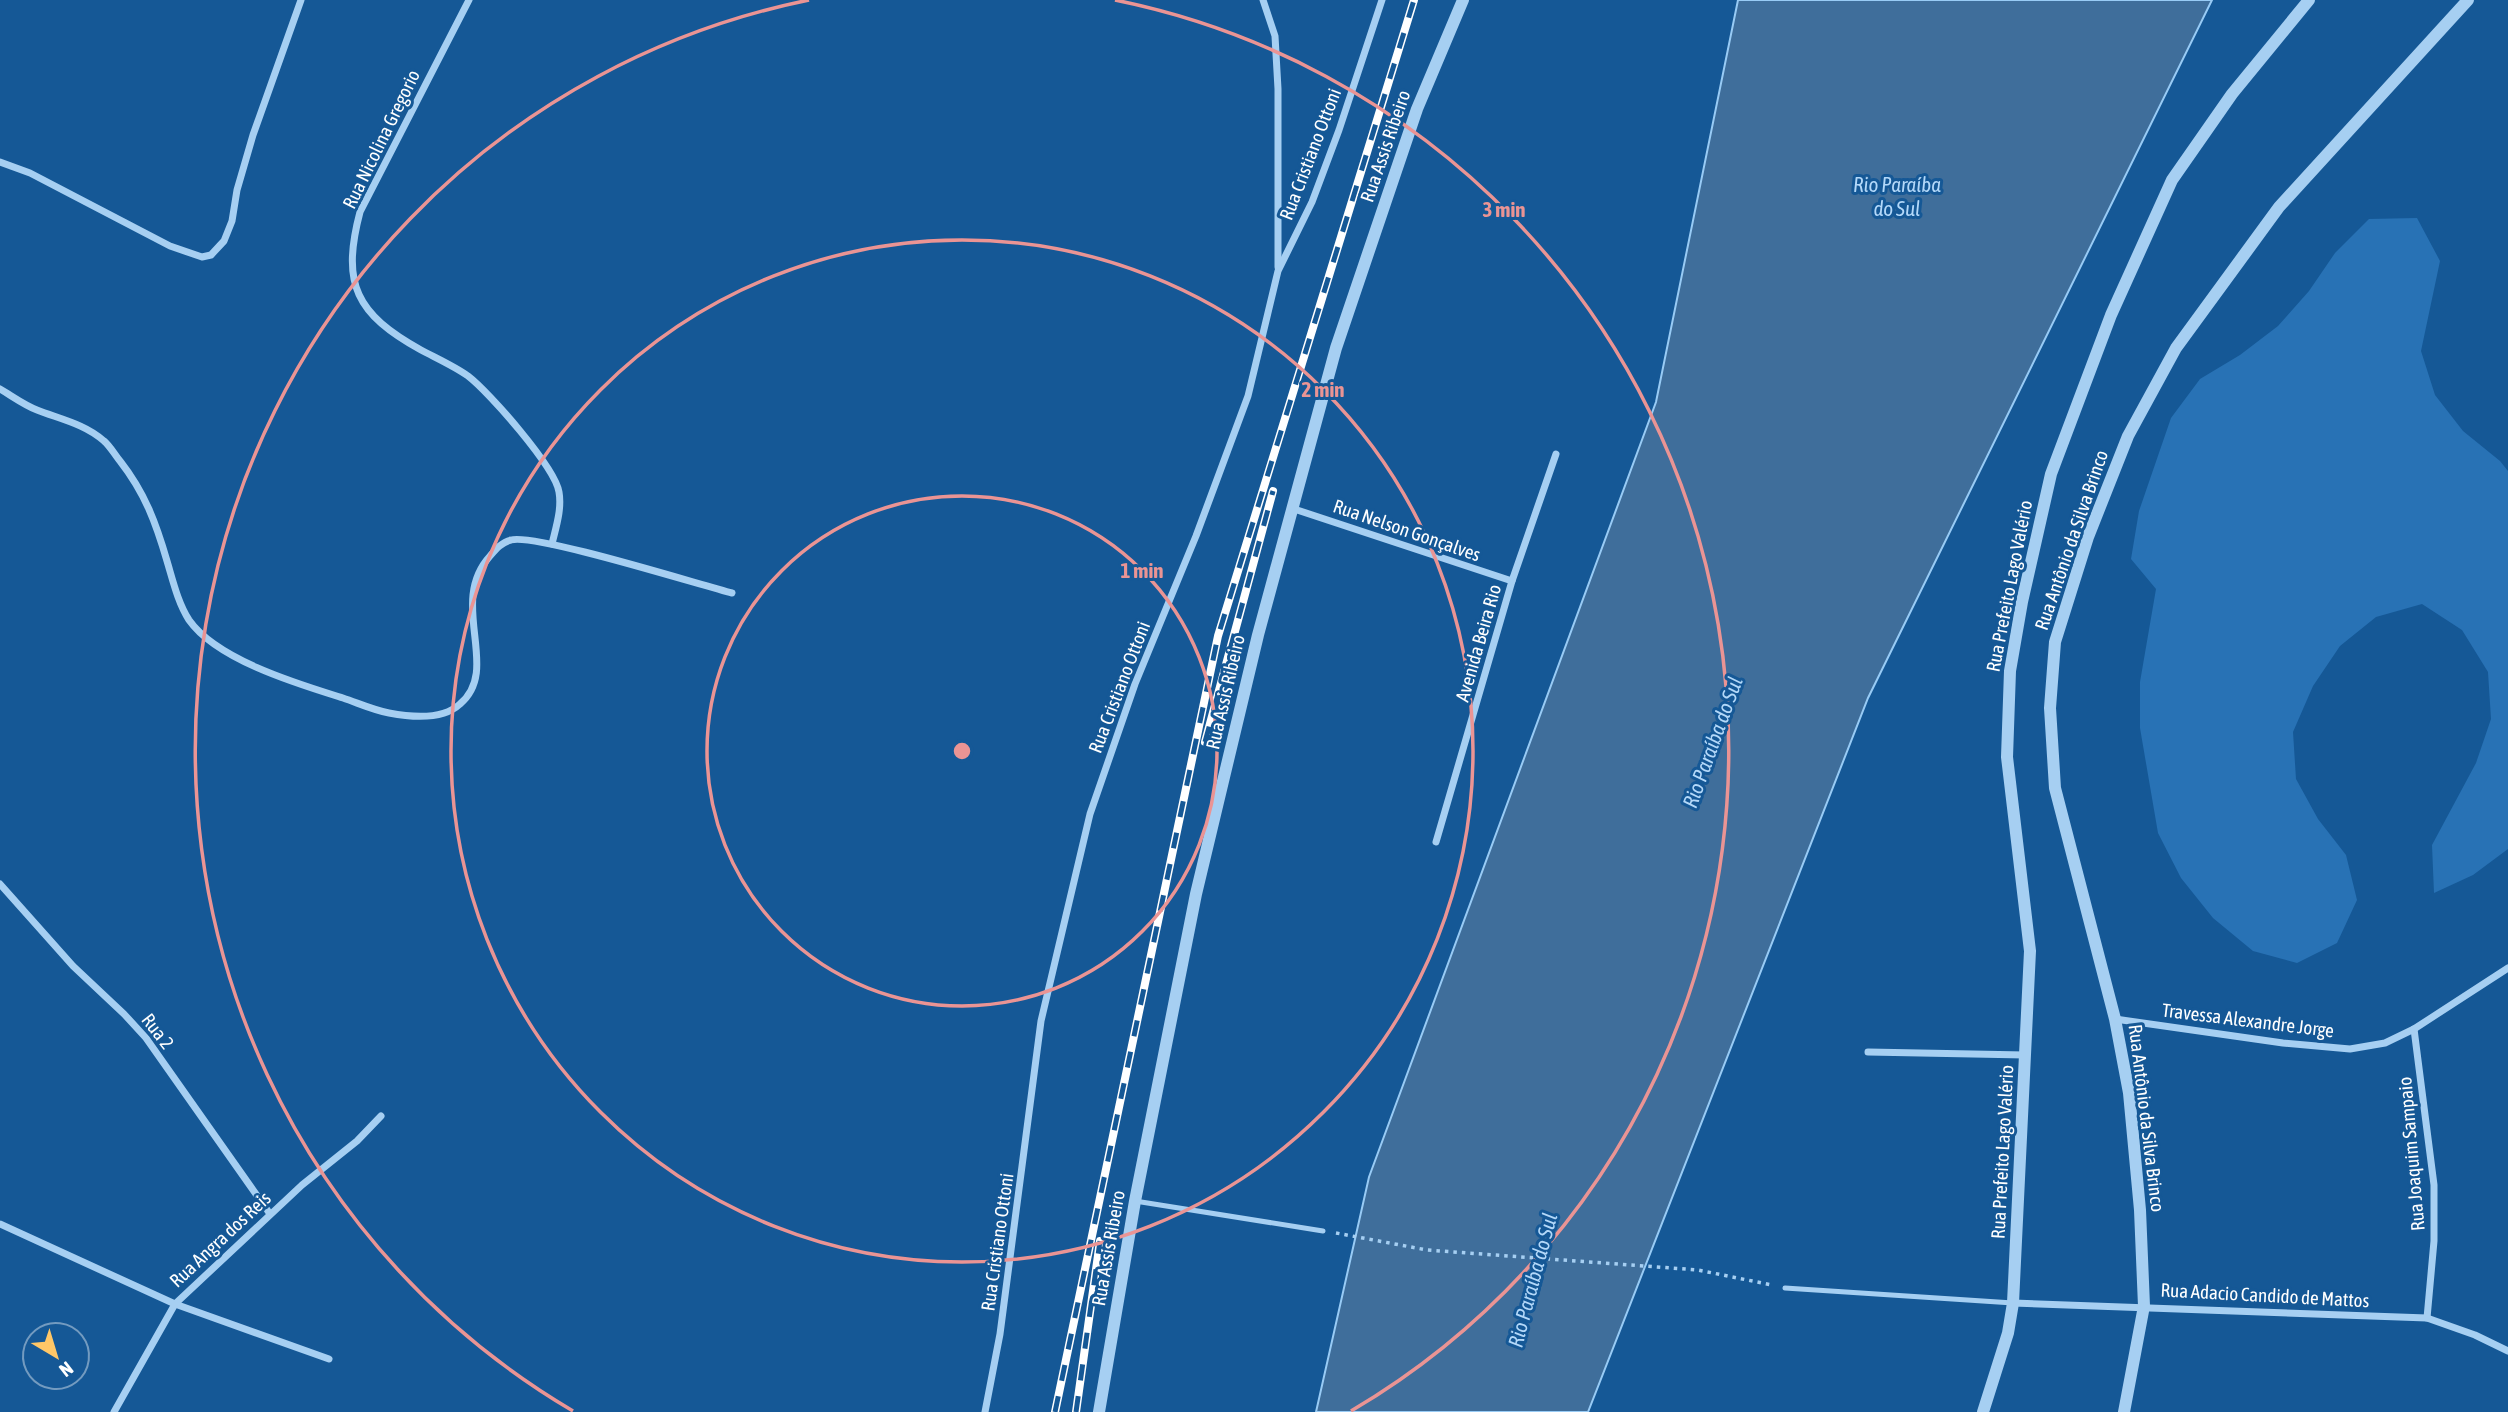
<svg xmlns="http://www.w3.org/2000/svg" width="2508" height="1412" font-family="'Asap Condensed',sans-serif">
<rect width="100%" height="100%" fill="#155896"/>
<polygon fill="#2872b5" points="2417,218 2440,261 2421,351 2435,395 2463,431 2500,461 2508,471 2508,849 2473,875 2434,893 2432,845 2476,763 2491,719 2488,672 2462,630 2422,604 2376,617 2340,646 2313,686 2293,732 2296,779 2318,819 2346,855 2357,900 2337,943 2297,963 2253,951 2213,918 2181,878 2158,833 2140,728 2140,682 2156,589 2131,559 2139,511 2171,418 2200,379 2240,355 2278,326 2309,291 2335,253 2369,219"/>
<polygon fill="#3f6e9b" stroke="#98cbf5" stroke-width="2" points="1738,0 2212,0 1868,698 1588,1412 1316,1412 1369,1177 1656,402"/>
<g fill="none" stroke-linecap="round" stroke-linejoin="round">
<polyline stroke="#a6cff2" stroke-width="3.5" stroke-dasharray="3.5 5" stroke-linecap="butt" points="1336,1233 1427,1250 1698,1270 1772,1285"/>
<g stroke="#a6cff2" stroke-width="5">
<polyline points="1135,1201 1323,1231"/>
<polyline points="1785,1288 2013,1303"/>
</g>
<g stroke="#a6cff2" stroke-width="7">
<path d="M469,0L360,212C341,284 356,314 421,350C436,358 454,366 468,376C489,392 555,467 559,492C562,509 556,527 552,544"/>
<polyline points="1263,0 1275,36 1278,89 1278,267"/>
<polyline points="0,162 30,173 170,246 202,257 211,255 224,241 232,221 237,190 253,135 301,0"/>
<path d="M0,389C12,396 24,405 37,410C60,419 85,424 104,441C110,446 115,455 120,461C145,493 156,523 167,561C173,581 178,603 189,620C217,660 298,684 343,698C358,703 373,710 389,713C410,717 443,720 460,704C502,669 447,603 490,556C496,549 502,542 511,540C534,533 697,584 732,593"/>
<polyline points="1291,508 1512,581"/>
<polyline points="1436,842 1512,581 1556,454"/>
<polyline points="0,884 73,966 124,1014 146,1038 270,1214"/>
<polyline points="2115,1019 2283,1043 2350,1049 2385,1043 2414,1029 2508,968"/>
<polyline points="2414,1029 2434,1185 2434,1241 2427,1318"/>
<polyline points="1868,1052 2025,1055"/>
<polyline points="0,1224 175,1304 329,1359"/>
<polyline points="2013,1303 2427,1318 2475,1335 2508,1351"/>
<polyline points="114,1412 175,1304 302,1185 357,1141 381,1116"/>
<polyline points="985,1412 1000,1334 1041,1021 1090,814 1135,684 1196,536 1248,396 1278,271 1312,202 1339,130 1382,0"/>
</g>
<g stroke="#a6cff2" stroke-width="12">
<polyline points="1099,1412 1135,1201 1196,894 1258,635 1336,348 1417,109 1463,0"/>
<polyline points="1983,1412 2008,1333 2013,1303 2030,951 2007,757 2010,671 2022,602 2051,474 2111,315 2172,180 2232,94 2309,0"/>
<polyline points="2124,1412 2144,1306 2140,1210 2129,1093 2115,1019 2055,788 2050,708 2055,642 2088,537 2128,436 2176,348 2279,207 2468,0"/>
</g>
<defs>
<g id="rail">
<polyline points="1205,742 1273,491"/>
<polyline points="1055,1412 1218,636 1414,0"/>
<polyline points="1076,1412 1100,1241"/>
</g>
</defs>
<use href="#rail" stroke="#fff" stroke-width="8"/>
<use href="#rail" stroke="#155896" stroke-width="5" stroke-dasharray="16" stroke-linecap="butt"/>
</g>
<g fill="none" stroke="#ea9494" stroke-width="3.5">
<circle cx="962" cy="751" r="255"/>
<circle cx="962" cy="751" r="511"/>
<path d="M573 1411A766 766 0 0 1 809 0M1115 0A766 766 0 0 1 1351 1411"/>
</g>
<g text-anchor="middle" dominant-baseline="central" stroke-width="6" stroke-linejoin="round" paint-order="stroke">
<g font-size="19" fill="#fff" stroke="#155896">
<text transform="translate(381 139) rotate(-64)">Rua Nicolina Gregorio</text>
<text transform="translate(1385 146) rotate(-71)">Rua Assis Ribeiro</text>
<text transform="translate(1310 154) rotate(-69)">Rua Cristiano Ottoni</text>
<text transform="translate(1407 530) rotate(19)">Rua Nelson Gonçalves</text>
<text transform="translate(2071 540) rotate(-71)">Rua Antônio da Silva Brinco</text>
<text transform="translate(2009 586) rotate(-79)">Rua Prefeito Lago Valério</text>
<text transform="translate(1478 643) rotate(-74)">Avenida Beira Rio</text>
<text transform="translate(1119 687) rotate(-69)">Rua Cristiano Ottoni</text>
<text transform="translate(1225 692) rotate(-77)">Rua Assis Ribeiro</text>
<text transform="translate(2248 1020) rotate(7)">Travessa Alexandre Jorge</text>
<text transform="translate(158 1031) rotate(52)">Rua 2</text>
<text transform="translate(2147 1118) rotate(83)">Rua Antônio da Silva Brinco</text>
<text transform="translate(2002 1152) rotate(-87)">Rua Prefeito Lago Valério</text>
<text transform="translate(2411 1154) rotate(-95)">Rua Joaquim Sampaio</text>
<text transform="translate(220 1239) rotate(-43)">Rua Angra dos Reis</text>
<text transform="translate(997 1242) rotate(-82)">Rua Cristiano Ottoni</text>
<text transform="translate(1108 1248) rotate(-80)">Rua Assis Ribeiro</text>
<text transform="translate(2265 1295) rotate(3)">Rua Adacio Candido de Mattos</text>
</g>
<g font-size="21" font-style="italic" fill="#b3d8f9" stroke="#155896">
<text x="1897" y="184">Rio Paraíba<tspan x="1897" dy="24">do Sul</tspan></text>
<text transform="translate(1712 742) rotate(-70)">Rio Paraíba do Sul</text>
<text transform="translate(1532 1280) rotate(-75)">Rio Paraíba do Sul</text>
</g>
</g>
<circle cx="962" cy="751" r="10" fill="#ea9494" stroke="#155896" stroke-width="3.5"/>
<g font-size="21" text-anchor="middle" font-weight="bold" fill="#ea9494" stroke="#155896" stroke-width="6" stroke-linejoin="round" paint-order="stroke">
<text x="1504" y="217">3 min</text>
<text x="1323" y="397">2 min</text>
<text x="1142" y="578">1 min</text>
</g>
<g transform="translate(56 1356) rotate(142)"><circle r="33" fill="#155896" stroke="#739bc0" stroke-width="2"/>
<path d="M0-5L12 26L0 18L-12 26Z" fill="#ffc767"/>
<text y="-10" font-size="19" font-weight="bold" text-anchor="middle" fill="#ffffff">N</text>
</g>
</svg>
